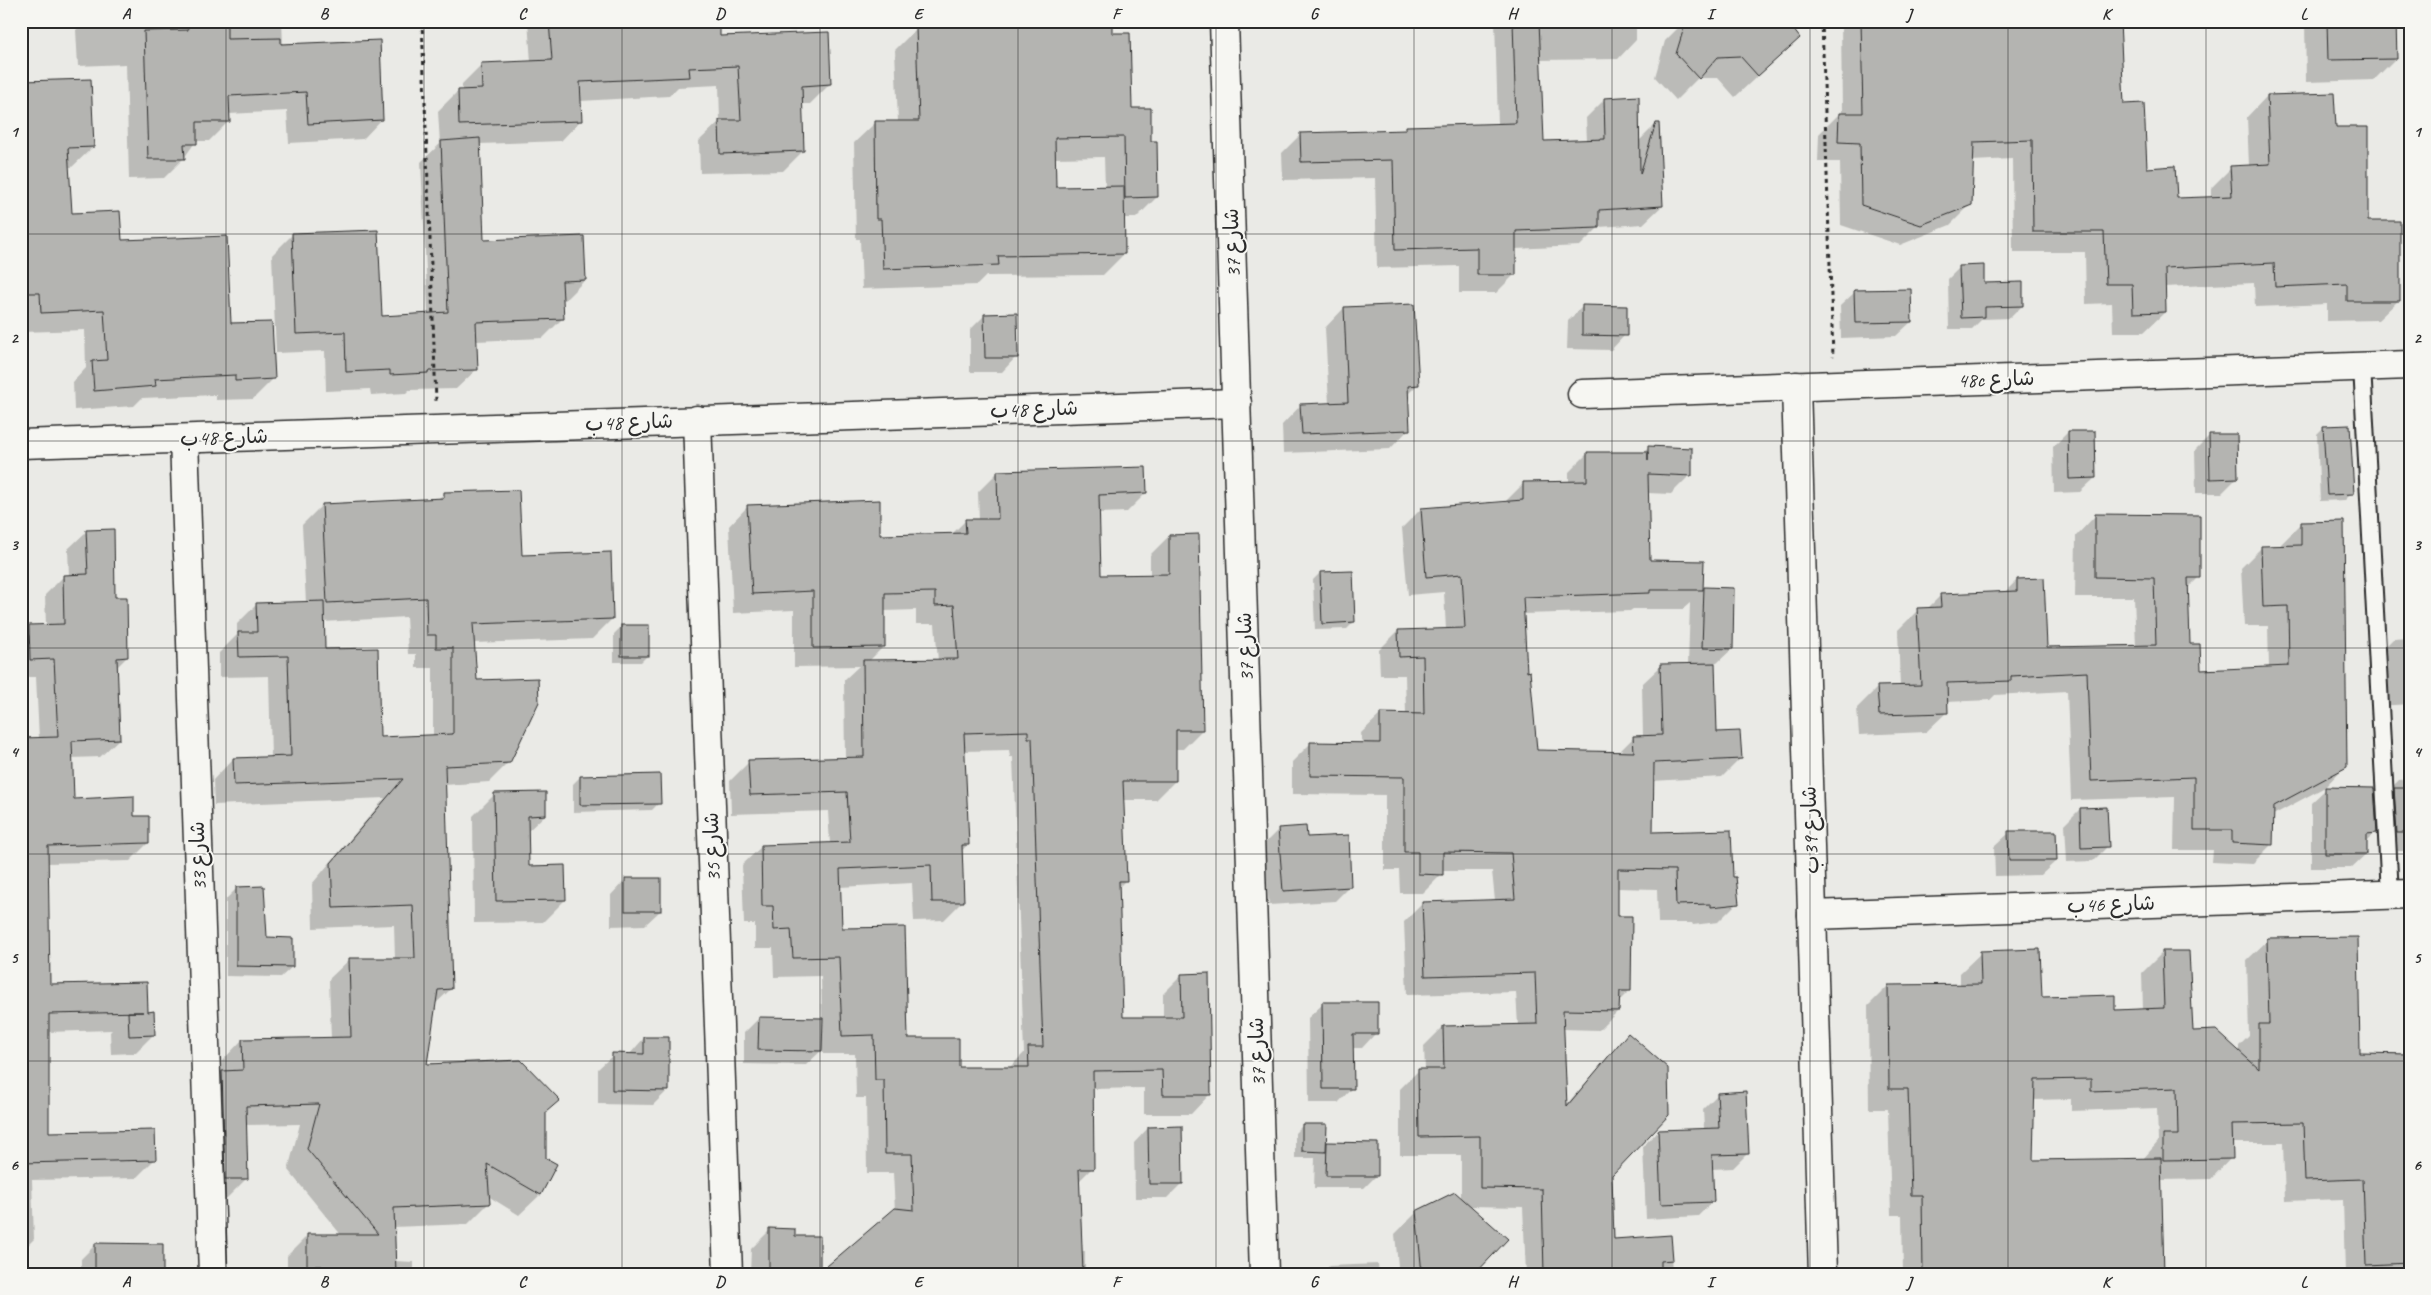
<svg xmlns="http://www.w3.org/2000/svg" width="2431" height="1295" font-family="Caveat,'Playpen Sans Arabic',sans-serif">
<rect width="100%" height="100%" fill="#eaeae6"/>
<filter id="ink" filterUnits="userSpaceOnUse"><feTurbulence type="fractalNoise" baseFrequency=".02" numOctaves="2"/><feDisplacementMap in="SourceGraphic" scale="10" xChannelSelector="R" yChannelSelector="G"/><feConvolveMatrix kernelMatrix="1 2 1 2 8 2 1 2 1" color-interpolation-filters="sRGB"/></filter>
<g filter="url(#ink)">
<g fill="#0003" fill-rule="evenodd">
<polygon points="85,21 282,21 283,45 382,119 363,139 289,143 287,111 229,114 229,121 209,141 196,141 184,158 164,178 129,179 126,64 78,66 76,30"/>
<polygon points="528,21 579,21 719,38 830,84 810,104 801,104 803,151 783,171 700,173 699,141 720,121 719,85 678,87 669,96 580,101 580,121 561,141 479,144 483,241 585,280 565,300 562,300 563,318 543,338 476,341 477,369 456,389 409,390 406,393 371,395 370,389 326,391 325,351 276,353 272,255 292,235 381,317 428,314 421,162 440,144 438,111 458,91 462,91 462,84 482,64 531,62"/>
<path d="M956,21H1110L1111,35L1131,110L1150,142L1157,197L1136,218H1123L1124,254L1103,275L986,276L977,285L862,289L860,239H856L854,143L875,123L898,122L895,50L916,29L956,27ZM1104,157L1105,187L1054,188V158Z"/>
<polygon points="1495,21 1636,21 1636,40 1618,59 1539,60 1543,142 1587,141 1586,118 1605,99 1638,142 1656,124 1662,206 1643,224 1599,227 1580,246 1515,249 1515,274 1496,293 1459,293 1459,266 1377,268 1375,178 1283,180 1282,153 1300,135 1403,131 1406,128 1498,125"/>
<polygon points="1685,21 1785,21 1798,38 1735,97 1718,78 1698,78 1676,100 1655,77 1665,41"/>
<polygon points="1841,21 2118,21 2122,105 2146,169 2176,200 2211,198 2211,188 2231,168 2249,166 2247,117 2267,96 2335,128 2366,222 2399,300 2378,320 2327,321 2327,304 2255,307 2254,283 2164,287 2165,312 2144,332 2113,332 2112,303 2086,304 2085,252 2013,252 2012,159 1972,161 1971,204 1950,225 1900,245 1841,225 1840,162 1818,162 1819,134 1839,114 1842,114"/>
<polygon points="2305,21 2395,21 2396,58 2374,80 2306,82"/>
<polygon points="23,83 93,147 72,167 68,167 71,215 121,241 230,324 273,379 253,399 216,400 216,395 142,398 134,406 74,410 73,382 86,368 85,330 21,332 21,85"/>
<polygon points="1960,267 1983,285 2022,306 2010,318 1982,319 1972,329 1949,329 1948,279"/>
<polygon points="1855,292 1911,322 1896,336 1841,338 1840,306"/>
<polygon points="1413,305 1418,384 1407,395 1409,429 1390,449 1283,453 1282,425 1301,405 1329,404 1325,328 1344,308"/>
<polygon points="1583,306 1625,335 1611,350 1567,349 1568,321"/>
<polygon points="985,315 1016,357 1002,372 970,372 970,330"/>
<polygon points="2324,427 2352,493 2345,500 2320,501 2317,434"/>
<polygon points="2068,432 2095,478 2080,492 2054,493 2053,447"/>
<polygon points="2209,436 2237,478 2222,493 2196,493 2195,450"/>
<path d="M1649,447L1690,475L1671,494L1647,493L1649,562H1702V590L1704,588L1732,649L1717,663H1713L1715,733L1741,758L1722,777L1652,781V833L1731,879L1737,903L1718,922L1693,925L1692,923H1658L1657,889L1617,888V917L1630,990L1618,1002V1011L1599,1030L1562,1029L1566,1105L1628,1035L1611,1175L1613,1240L1670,1236L1672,1274H1526L1523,1207L1469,1206L1473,1274H1389L1398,1266L1395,1234L1417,1212L1461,1200V1155H1400V1089L1419,1070H1425L1424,1046L1443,1027L1518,1026L1516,992L1407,995L1404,922L1423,903L1495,901L1492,871H1442V874L1423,893H1400L1399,870H1385V795L1292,794V762L1311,743L1362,744L1361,733L1380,715H1406L1405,675H1380L1379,650L1398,631L1446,630L1444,592L1408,595L1402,528L1421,509L1504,503L1523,484L1569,483V472L1588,453H1643ZM1690,603L1688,665L1661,666L1642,684L1643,737L1633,738L1618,753L1536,751L1525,673L1523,614L1630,611L1633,609H1683Z"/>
<path d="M997,473L1146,493L1127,512L1098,513L1100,576H1150V555L1169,536L1202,730L1183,749H1175V781L1156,800H1122L1126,880L1118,888L1122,1019L1163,1018V994L1182,975L1210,1094L1191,1114H1144V1088L1092,1089V1168L1078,1182L1081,1251H1085V1274H820L895,1211L893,1173H867L866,1098H856L855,1054H823V1049L806,1065L744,1064V1033L759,1018L822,1020L821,976L774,977L773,948H755V924H744L742,865L762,846L830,844L828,811L731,814L730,781L749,762L845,759L844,680L859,666L794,667V610L733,613L729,526L748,506L879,536L952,534L966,520H979L978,492ZM916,610V624H935L938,661H869L884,646V611ZM1009,750L1010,757H1013L1024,1053L1009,1068H958L907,1039L841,930L840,887L912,883L914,921L944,920L963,901L961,852L967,845L964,751Z"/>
<path d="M445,493L520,556L612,619L592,639L473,643L476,681L509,762L489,782L444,785L451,989L434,1005L426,1065L558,1100L545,1113V1159L555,1164L540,1195L519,1215L488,1196V1204L468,1224L393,1227L394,1261L414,1262V1274H287V1256L307,1236H342L288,1170L300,1124L245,1125L247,1178L227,1198L206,1199L202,1092L222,1072V1061L242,1040L331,1039L329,979L350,959H395L394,925L313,928L312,884L385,798L214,805L213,780L233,759L271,758L269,676L219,677V653L237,635V624L257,604L306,603L302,525L322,505L438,499ZM406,617L408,654H416V668H433V736L379,738L324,650L323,622Z"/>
<polygon points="2096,515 2198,578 2187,589 2189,646 2199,671 2269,668 2268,626 2244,626 2241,568 2261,548 2281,547 2281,544 2301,524 2345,766 2325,787 2273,815 2272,844 2252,864 2212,862 2213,850 2174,850 2175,797 2071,800 2067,691 1995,695 1990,700 1946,702 1947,712 1926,732 1859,735 1857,708 1877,688 1900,687 1898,630 1918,610 1927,609 1941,595 2005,592 2017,580 2045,648 2136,647 2134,597 2075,597 2076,536"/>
<polygon points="2410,516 2410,704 2378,706 2376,656 2393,639 2408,638 2406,520"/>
<polygon points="87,531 114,598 127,657 116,668 119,739 100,757 71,758 73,800 133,817 148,843 130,861 47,863 49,985 147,1013 153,1035 135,1053 111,1054 110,1032 112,1030 47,1032 48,1133 155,1159 136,1178 32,1180 34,1239 21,1252 21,739 39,739 36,677 21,677 21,626 46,626 45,595 64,576 69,576 68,549"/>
<polygon points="1320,573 1354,622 1347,629 1315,630 1313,580"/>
<polygon points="621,627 648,655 641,662 614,662 614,634"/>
<polygon points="580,777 659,803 652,810 573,812 573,784"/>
<polygon points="2410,779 2410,851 2378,851 2377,831 2366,842 2366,854 2351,868 2311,868 2311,803 2326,789 2374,810 2380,804 2380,799 2399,780"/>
<polygon points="495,794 545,815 527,832 528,867 565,900 543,922 474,923 473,816"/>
<polygon points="2080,809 2108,846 2093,861 2067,862 2065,824"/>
<polygon points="1279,829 1305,838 1350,886 1335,901 1269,905 1264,844"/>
<polygon points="2009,833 2056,861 2041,875 1995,876 1994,847"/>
<polygon points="625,880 660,911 645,925 611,926 611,895"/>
<polygon points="236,889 266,939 292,967 281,977 226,976 226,899"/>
<path d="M2268,940L2359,1054L2410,1055V1274H2345L2343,1199L2285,1201L2283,1143H2231V1158L2211,1179L2161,1180L2163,1274H1903L1902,1215H1891L1888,1109H1869L1868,1006L1888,986L1960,985V973L1981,953L2041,998L2114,1011L2143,1010L2142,973L2162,953L2192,1033L2239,1053V1046L2249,1036L2247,960ZM2071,1099V1111L2157,1108L2158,1142L2143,1159L2032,1161L2034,1100Z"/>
<polygon points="1323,1004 1376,1033 1362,1048 1352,1048 1352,1088 1338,1103 1309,1103 1308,1018"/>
<polygon points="644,1038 668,1090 653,1105 598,1104 598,1069 613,1055 629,1055"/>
<polygon points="1718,1094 1748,1153 1733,1168 1711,1169 1713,1201 1698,1216 1646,1219 1643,1146 1658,1131 1704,1129 1703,1109"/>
<polygon points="1303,1125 1325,1145 1327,1143 1376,1176 1364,1188 1314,1188 1315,1158 1295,1158 1295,1133"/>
<polygon points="1148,1128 1182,1183 1167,1198 1135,1198 1134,1143"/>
<polygon points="770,1230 794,1237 819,1274 750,1274 751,1249"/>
<polygon points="96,1244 162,1274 81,1274 81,1259"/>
<polygon points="1378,1264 1379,1274 1322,1274 1329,1266"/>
</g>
<g fill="#b4b4b1" stroke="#2b2b2b" fill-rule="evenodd">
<polygon points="187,21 227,21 227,39 281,38 281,44 380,40 383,120 308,124 306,92 229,96 230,122 197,122 197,144 184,144 185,159 148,159 144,31 188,30"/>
<polygon points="549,21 720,21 720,36 829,32 831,84 802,86 804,151 720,154 719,120 741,120 738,66 689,68 690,77 580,82 582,121 459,125 458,90 482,89 481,63 552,60"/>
<polygon points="1009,21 1112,21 1112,33 1130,33 1132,108 1151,108 1151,141 1157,141 1158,197 1125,198 1124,137 1055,138 1056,187 1124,186 1125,254 998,256 999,265 883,269 881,219 876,219 875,121 919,121 916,27 1009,24"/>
<polygon points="1513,21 1539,21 1544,141 1605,139 1604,98 1639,96 1640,174 1656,123 1659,123 1663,206 1599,210 1599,228 1516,231 1516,275 1477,275 1477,248 1395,250 1393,160 1301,162 1300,133 1406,130 1406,126 1516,123"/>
<polygon points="1686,21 1787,21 1800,38 1758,76 1740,56 1718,57 1699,79 1676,54"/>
<polygon points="1861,21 2120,21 2124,104 2144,103 2147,168 2175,166 2177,198 2232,196 2230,166 2270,164 2267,95 2334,93 2336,127 2368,127 2368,221 2400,221 2400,301 2347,301 2347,284 2275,287 2274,263 2165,268 2166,312 2133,313 2132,284 2106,284 2104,232 2033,232 2032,140 1974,142 1972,205 1921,225 1861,205 1860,143 1838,142 1839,113 1863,113"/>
<polygon points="2327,21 2396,21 2397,59 2328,60"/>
<polygon points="91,79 94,147 68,148 72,213 120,211 122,240 227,236 231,323 272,322 275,379 235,381 235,375 155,379 156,386 94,391 92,361 107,360 104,310 41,313 40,293 21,293 21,176 27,176 23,81"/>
<polygon points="480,138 484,240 584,236 586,280 562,281 564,319 476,322 478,370 428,371 428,373 390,375 390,370 346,372 345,332 296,334 292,233 378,230 382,316 448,312 441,141"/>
<polygon points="1984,265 1984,283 2023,282 2023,306 1985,307 1985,317 1961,318 1959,266"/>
<polygon points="1911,289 1912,322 1855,323 1854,290"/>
<polygon points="1414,304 1419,385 1408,386 1410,430 1302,434 1300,404 1348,402 1344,307"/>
<polygon points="1582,305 1627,306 1627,336 1582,335"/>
<polygon points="1017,313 1018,358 985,358 984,314"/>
<polygon points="2350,425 2354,494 2327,495 2323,426"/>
<polygon points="2068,431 2095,431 2096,478 2069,479"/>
<polygon points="2209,434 2237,434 2238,478 2210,479"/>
<polygon points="1648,446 1692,448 1692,476 1648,474 1650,560 1704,561 1703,590 1650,590 1650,593 1523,597 1527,672 1530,671 1537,750 1634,752 1633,736 1662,735 1660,664 1715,663 1717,732 1740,731 1742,759 1654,763 1653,832 1731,830 1733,877 1736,877 1739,904 1711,907 1711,904 1676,905 1675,870 1618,869 1618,916 1632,916 1631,991 1620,991 1619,1011 1563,1010 1567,1106 1628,1033 1668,1068 1669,1115 1612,1175 1614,1239 1671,1235 1673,1260 1661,1261 1661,1274 1544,1274 1542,1189 1480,1188 1480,1136 1419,1137 1418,1069 1444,1069 1443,1026 1537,1024 1535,973 1425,976 1422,902 1515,899 1511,853 1443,852 1443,875 1418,874 1418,852 1404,852 1404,777 1310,776 1310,742 1380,743 1380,713 1424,714 1423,656 1399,657 1398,630 1465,628 1462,574 1426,577 1421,508 1523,500 1523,482 1587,481 1587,452 1648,452 1648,461"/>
<path d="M1146,467L1147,493L1099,495L1101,575L1169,574V535L1199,534L1203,730H1176V781H1123L1127,881H1119L1123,1017H1182L1181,974L1209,973L1211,1095H1163L1162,1070L1093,1071L1094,1169H1079L1083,1273L769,1274V1228L795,1229V1236H820V1272L895,1208L914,1210L912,1154H885L884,1080H875L874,1035L842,1036L839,957L793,958L791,929L774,930L773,906H762L761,845L850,842L847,792L750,795L748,760L864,757L863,660L958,659L954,605L935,606V592L885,593V647L813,648V591L752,594L747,505L880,500V535L966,533L965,519H998L997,471ZM1028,731V738H1032L1043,1047H1028L1029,1067H959V1038H908L905,927L842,928L840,869L931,865L932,902H964L962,845H969L964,733Z"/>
<polygon points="519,490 522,555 611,552 613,619 473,624 477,680 538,678 539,702 510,763 445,766 452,989 438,990 427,1064 521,1060 560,1100 546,1112 546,1158 557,1164 541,1195 487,1164 490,1204 394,1208 396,1274 322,1274 322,1266 307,1266 307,1234 378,1234 307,1149 319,1104 246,1106 248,1179 225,1179 222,1071 243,1070 242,1039 351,1037 349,958 415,958 413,905 333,908 331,863 403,779 234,785 233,758 291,756 288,656 239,657 238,632 257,632 256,603 324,601 325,649 378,648 380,737 453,734 453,648 436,648 436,635 427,635 426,598 327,603 322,504 444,498 444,492"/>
<polygon points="2095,514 2200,515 2200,578 2188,578 2190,644 2200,644 2201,670 2289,666 2288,606 2263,607 2261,546 2301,545 2301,522 2344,521 2347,767 2274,806 2273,845 2232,843 2232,830 2194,830 2194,777 2091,781 2087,672 2011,676 2011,681 1947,683 1948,713 1879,715 1877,686 1921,685 1917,608 1941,607 1940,594 2017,591 2017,579 2044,578 2047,647 2156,645 2154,578 2095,577"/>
<polygon points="114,529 115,597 127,597 128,657 117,658 120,739 72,741 74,799 134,796 134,816 149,816 149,843 48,846 50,984 147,982 148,1012 154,1011 155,1035 129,1036 128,1012 143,1012 49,1014 49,1132 155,1130 156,1160 21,1163 21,738 58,737 54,659 30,660 29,625 64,624 63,575 88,574 86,530"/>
<polygon points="1353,571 1355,622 1322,624 1320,572"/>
<polygon points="1704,587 1734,588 1733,649 1702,648"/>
<rect x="621" y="625" width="28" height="31"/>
<polygon points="660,774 661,804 580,805 580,776"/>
<polygon points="2325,787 2374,788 2377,833 2367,834 2367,854 2325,854"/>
<polygon points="2394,788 2410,788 2410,833 2397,833"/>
<polygon points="546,792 546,815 528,816 529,866 565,865 566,900 496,901 494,793"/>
<polygon points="2107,807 2109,847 2081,848 2080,808"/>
<polygon points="1306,826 1307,837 1349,835 1351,887 1283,891 1278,828"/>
<polygon points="2008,831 2056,831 2057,861 2009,861"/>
<rect x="625" y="878" width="36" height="33"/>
<polygon points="264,886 267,937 293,938 293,967 236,966 236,887"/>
<polygon points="2358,937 2360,1053 2410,1054 2410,1263 2366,1265 2363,1179 2305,1181 2303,1123 2232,1124 2233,1159 2163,1160 2163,1135 2178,1135 2177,1088 2091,1091 2091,1079 2035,1080 2033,1160 2161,1158 2164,1274 1923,1274 1922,1195 1911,1195 1908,1089 1889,1089 1888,985 1981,984 1980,951 2040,949 2042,997 2115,995 2115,1010 2164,1008 2162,951 2189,951 2193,1031 2216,1030 2259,1069 2259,1024 2269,1024 2267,938"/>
<polygon points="1322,1002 1378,1002 1378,1034 1353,1034 1354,1089 1323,1089"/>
<polygon points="759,1017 823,1018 822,1051 758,1050"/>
<polygon points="644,1037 669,1037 669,1091 612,1090 612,1053 644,1054"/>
<polygon points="1746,1091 1749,1154 1712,1155 1714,1202 1661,1204 1658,1130 1719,1128 1717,1093"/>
<polygon points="1302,1124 1327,1124 1326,1152 1302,1151"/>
<polygon points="1182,1126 1183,1184 1149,1184 1148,1127"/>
<polygon points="1327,1142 1378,1143 1378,1176 1326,1176"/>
<polygon points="1455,1192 1508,1239 1475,1274 1422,1274 1416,1211"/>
<polygon points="95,1243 163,1244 163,1274 95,1274"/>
</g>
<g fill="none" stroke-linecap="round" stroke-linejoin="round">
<defs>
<polyline id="service" points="2362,366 2390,894"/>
<g id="minor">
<polyline points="1224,21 1264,1274"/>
<polyline points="1796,386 1823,1274"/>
<polyline points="1582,394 2410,365"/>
<polyline points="697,420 728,1274"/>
<polyline points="184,439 213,1274"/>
<polyline points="21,444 1237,403"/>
<polyline points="1812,915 2410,894"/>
</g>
</defs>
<use href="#service" stroke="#2b2b2b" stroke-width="20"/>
<use href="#minor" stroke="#2b2b2b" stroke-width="31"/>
<g stroke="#2b2b2b" stroke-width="3" stroke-dasharray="4 4" stroke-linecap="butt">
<polyline points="422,21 436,401"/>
<polyline points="1822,21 1833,357"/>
</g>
<use href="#service" stroke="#f6f6f2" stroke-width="16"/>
<use href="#minor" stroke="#f6f6f2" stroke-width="28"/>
</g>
</g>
<path fill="none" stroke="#2b2b2b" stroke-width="1" stroke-opacity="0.55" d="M226,21V1274M424,21V1274M622,21V1274M820,21V1274M1018,21V1274M1216,21V1274M1414,21V1274M1612,21V1274M1810,21V1274M2008,21V1274M2206,21V1274M21,234H2410M21,441H2410M21,648H2410M21,854H2410M21,1061H2410"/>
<g text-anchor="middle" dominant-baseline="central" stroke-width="4" stroke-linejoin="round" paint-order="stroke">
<g font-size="21" fill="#2b2b2b" stroke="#f6f6f2">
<text transform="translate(1232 243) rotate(-92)">شارع 37</text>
<text transform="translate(1996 379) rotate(-2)">48c شارع</text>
<text transform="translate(1034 409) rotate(-2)">شارع 48ب</text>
<text transform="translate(629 422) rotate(-2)">شارع 48ب</text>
<text transform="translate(224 437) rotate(-2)">شارع 48ب</text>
<text transform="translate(1245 647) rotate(-92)">شارع 37</text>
<text transform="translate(1810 830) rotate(-92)">شارع 39ب</text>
<text transform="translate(712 847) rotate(-92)">شارع 35</text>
<text transform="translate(198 856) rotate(-92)">شارع 33</text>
<text transform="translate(2111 904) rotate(-2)">شارع 46ب</text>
<text transform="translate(1257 1052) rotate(-92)">شارع 37</text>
</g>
</g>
<rect width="2431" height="1295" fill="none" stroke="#f6f6f2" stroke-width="55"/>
<rect x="28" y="28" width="2376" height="1240" fill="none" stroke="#2b2b2b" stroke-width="2"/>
<g font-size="16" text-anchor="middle" font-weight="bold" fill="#2b2b2b">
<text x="126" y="19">A</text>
<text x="324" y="19">B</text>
<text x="522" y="19">C</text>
<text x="720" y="19">D</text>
<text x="918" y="19">E</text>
<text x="1116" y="19">F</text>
<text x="1314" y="19">G</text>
<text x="1512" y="19">H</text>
<text x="1710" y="19">I</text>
<text x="1909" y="19">J</text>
<text x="2106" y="19">K</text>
<text x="2304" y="19">L</text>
<text x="14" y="137">1</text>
<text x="2417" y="137">1</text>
<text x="14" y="343">2</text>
<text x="2417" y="343">2</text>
<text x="14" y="550">3</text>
<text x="2417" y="550">3</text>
<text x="14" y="757">4</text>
<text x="2417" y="757">4</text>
<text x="14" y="963">5</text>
<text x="2417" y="963">5</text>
<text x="14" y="1170">6</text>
<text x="2417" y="1170">6</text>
<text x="126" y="1287">A</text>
<text x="324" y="1287">B</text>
<text x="522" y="1287">C</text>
<text x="720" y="1287">D</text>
<text x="918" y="1287">E</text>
<text x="1116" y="1287">F</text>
<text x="1314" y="1287">G</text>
<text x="1512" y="1287">H</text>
<text x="1710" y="1287">I</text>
<text x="1909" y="1287">J</text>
<text x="2106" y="1287">K</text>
<text x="2304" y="1287">L</text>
</g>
</svg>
